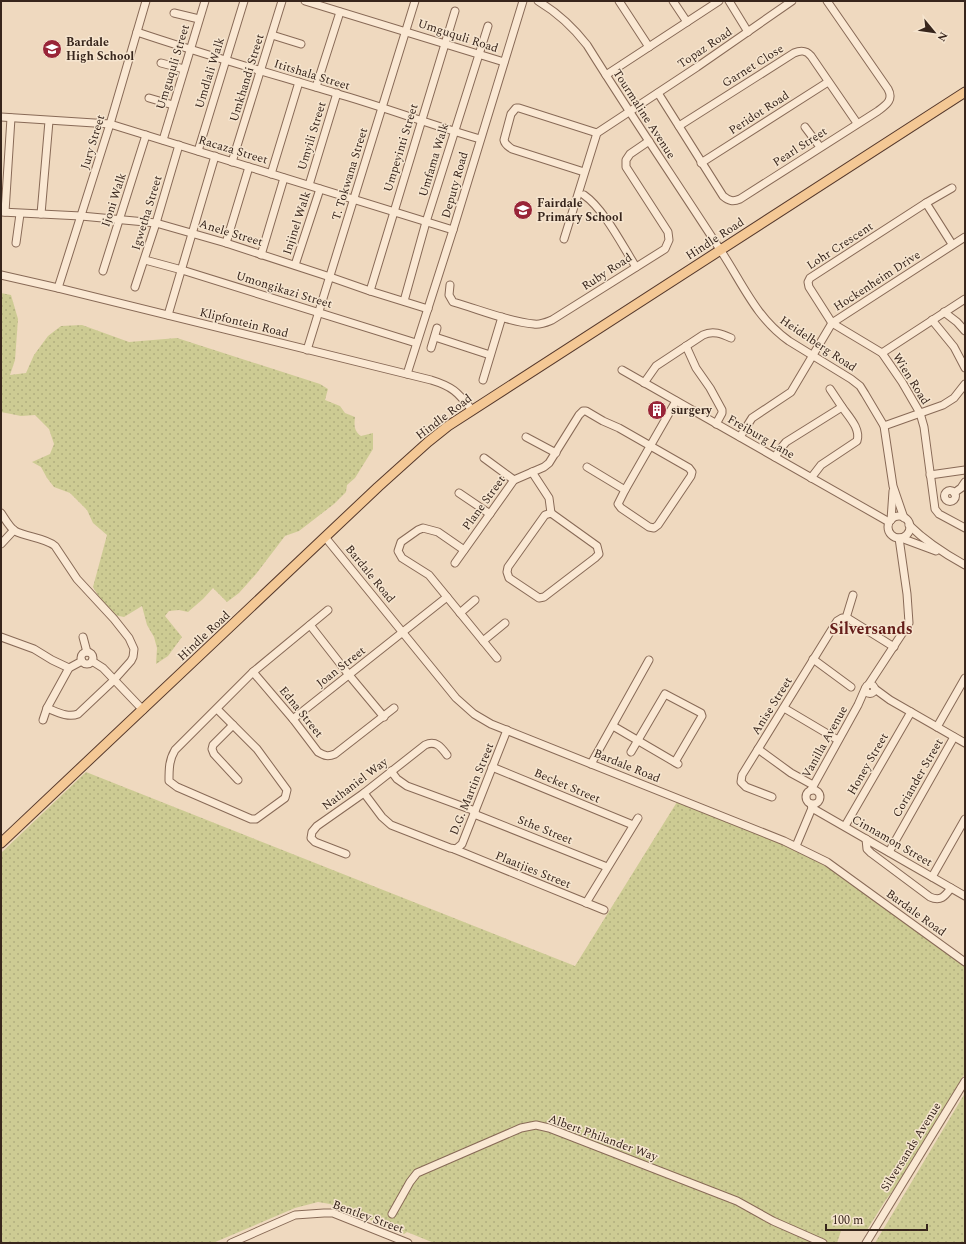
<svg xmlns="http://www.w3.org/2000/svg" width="966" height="1244" font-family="Spectral,serif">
<defs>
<pattern id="grass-dots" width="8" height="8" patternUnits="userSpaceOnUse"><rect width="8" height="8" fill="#cdcb93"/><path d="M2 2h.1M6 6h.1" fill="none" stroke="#b1ae7e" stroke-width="1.8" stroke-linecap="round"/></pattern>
</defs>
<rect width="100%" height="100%" fill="#efd9bf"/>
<g fill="url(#grass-dots)">
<path d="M1,293L11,295L18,319L15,360L10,375L26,373L34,355L48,336L61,326L82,325L129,342L177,338L320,384L328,389L325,400L340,406L345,413L355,417C354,425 354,431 361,436L373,433V449L355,478L347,485L346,492L334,504L299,531L285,536L256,574L239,593L227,602L213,588L203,599L188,612L179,610L169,611L165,616L182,637L168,656L156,664L157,648L154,637L147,625L142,606L124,617L109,614L93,587L107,535L93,523L87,510L70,493L54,487L47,478L41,467L32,462L50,454L54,444L49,429L35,415L21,416L1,412Z"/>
<path d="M86,772L575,966L677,802L802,852L833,871L965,966V1073L902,1179L885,1201L867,1230L841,1231L837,1243H434L407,1232L404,1234C394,1227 386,1222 373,1221L330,1204L318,1202L295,1208L213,1243H1V853Z"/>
<polygon points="965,1093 965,1243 875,1243"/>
</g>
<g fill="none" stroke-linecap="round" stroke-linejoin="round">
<defs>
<g id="minor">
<polyline points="305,1 504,62"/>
<path d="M538,1C558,13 573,27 587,45C630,114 675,180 719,248C742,282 755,317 789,341L851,379L860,386L865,394L884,426L893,486L904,518"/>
<polyline points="619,1 649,47"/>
<polyline points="673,1 687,22"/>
<polyline points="729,1 748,32"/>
<polyline points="174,13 199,19"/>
<path d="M137,32C202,54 269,73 335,93C384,107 431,125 480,139"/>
<polyline points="272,35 301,44"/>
<polyline points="161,63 184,69"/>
<polyline points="606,75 719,1"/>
<polyline points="316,87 340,12"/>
<path d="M658,93L723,196C729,201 733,202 740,199L878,111C886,105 894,100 888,89L827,1"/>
<polyline points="149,98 173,105"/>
<polyline points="1,117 110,124 453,230"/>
<path d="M679,126L794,53C801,50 806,50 811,56L857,123"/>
<polyline points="805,127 820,147"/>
<polyline points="163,140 205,1"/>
<polyline points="198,151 244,1"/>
<polyline points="232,162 282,1"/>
<polyline points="701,163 828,82"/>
<path d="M584,172L512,149C508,146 505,145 504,140L511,114L516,108H519L597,133"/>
<polyline points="271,174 299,82"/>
<polyline points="309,185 337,93"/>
<path d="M584,195C604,209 622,245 636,267"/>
<polyline points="926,203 952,188"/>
<polyline points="1,212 81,216 156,223 226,243 330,277 370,291 428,309"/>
<polyline points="5,212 11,118"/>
<polyline points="41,214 49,121"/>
<polyline points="564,239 597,133 697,67 792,1"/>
<polyline points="16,243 20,214"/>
<polyline points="226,243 249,167"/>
<polyline points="952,244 926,203 810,278 808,282 809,287 832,323 882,353 902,382 920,413 924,427 935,509 939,514 965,528"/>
<polyline points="261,255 284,178"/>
<polyline points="145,260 182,270 416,343"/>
<polyline points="295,265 320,189"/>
<polyline points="103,271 146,135"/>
<path d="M1,275L58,288L431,380C454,387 458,393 472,410"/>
<path d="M450,285L449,295L453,302C478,309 509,322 534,324C541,325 547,322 552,320L665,249L669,240L668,232L626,167V160L630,154L649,141"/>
<polyline points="135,287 156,223 179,145"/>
<polyline points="58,288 110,124 146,1"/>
<polyline points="370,291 455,11"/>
<polyline points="404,301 426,222 488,26"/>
<polyline points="944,312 957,322 965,331"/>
<polyline points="168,315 215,156"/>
<polyline points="932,320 954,347 965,368"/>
<polyline points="435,337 490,355"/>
<polyline points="686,346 696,368 710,388 722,410 722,413 716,424"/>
<polyline points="431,348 437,328"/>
<polyline points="307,350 415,1"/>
<polyline points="882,353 965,299"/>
<polyline points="622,370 889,522"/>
<polyline points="407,374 453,230 523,1"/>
<polyline points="483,380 502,317"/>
<path d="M644,383L656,366L703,335C713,330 722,334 731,338"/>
<polyline points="830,389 842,407"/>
<polyline points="884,426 943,405 954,398 965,384"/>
<polyline points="526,437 556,453"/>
<polyline points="740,437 752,418 791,392 832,323 965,237"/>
<path d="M775,457L781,448L786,442L842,407C849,417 861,429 857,441L821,465L811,478"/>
<polyline points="484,458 514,480"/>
<polyline points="587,467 625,490"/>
<polyline points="532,472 549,498 551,513"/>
<polyline points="930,475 965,470"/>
<circle cx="950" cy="496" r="5.5"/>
<polyline points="459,493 490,514"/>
<polyline points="954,493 961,488 965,482"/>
<path d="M1,513C5,519 10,528 15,531C26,537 46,538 55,546L77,579L114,619L129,638L134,649L133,657L131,661L114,680L78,714C68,718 57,712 47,708"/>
<polygon points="551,513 597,546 599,554 595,558 544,597 539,598 509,578 507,572 508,567 545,515"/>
<circle cx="899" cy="527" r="11"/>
<polyline points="891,520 893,491"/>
<path d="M909,525C926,542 945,554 965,565"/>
<polyline points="325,537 456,698 474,714 491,724 784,841 827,862 965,962"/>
<polyline points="901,538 936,551"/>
<polyline points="1,544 14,530"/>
<polyline points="464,550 438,532 423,528 418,530 401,542 398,551 402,558 429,575 497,658"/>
<polyline points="455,563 514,480 544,467 549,463 579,415 583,411 586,411 603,421 619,428 689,468 692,472 691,476 658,525 654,528 649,527 621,508 618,504 625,490 676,401"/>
<path d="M328,610L253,672L293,719L318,752C325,756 328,757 335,754L394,708"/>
<polyline points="460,613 475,600"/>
<polyline points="846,618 853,595"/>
<polyline points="310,625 349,675 384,717"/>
<polyline points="1,637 34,649 52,660 69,668"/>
<polyline points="83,637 87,652"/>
<polyline points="483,641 505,623"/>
<circle cx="87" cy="658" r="6"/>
<polyline points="813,659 851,687"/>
<polyline points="92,661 103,668 143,710"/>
<polyline points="869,684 909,623 907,594 899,538"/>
<circle cx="870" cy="689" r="4.5"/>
<polyline points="875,689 890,700 965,743"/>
<polyline points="784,708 838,740"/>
<path d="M217,709L257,749L287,790L285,798L256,819H251L177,787L169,781C169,769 169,760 175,750L253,672"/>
<polyline points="293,719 447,597"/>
<polyline points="43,720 47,708 69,668 82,661"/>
<polyline points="233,725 213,745 212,749 214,754 238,780"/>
<polyline points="613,726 678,764"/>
<polyline points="937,727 965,678"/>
<polyline points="758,749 791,773 813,785"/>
<polyline points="631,752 665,694 701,713 702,716 675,762"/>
<polyline points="591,764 649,660"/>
<polyline points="492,767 633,825"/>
<polyline points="391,771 397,779 407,786 475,811"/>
<circle cx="813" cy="797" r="7"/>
<polyline points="811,790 858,705 865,689"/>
<polyline points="364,793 382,817 391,825 450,848 456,849 462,844 507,730"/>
<polyline points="772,797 746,787 741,782 742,775 837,621 842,618 849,619 894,647"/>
<polyline points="811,804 812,808 965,896"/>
<polyline points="474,814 607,867"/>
<polyline points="845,826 911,712"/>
<path d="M866,839L867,849L871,853L930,897C941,902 945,896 951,888"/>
<polyline points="796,846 812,808"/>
<polyline points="454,849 604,910"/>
<polyline points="889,852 954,737"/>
<path d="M346,854L315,842L311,838L312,832L317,826L364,793L425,745C436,740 441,747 447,755"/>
<polyline points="932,877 965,819"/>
<polyline points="586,903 638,818"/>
<polyline points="392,1214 410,1182 417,1173 521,1128 536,1125 549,1128 737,1201 773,1221 823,1243"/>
<polyline points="231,1243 295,1215 324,1213 333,1213 408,1243"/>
<polyline points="866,1243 965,1081"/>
</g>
<polyline id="major" points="1,843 378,487 428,442 448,426 965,92"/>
</defs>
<use href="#minor" stroke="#886a57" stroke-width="9"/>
<use href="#major" stroke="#56392c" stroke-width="11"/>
<use href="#minor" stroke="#fae8d3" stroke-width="7"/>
<use href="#major" stroke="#f4c895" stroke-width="9"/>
</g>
<defs>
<symbol id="school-disc" viewBox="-11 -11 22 22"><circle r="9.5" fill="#992538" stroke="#f6e5cf"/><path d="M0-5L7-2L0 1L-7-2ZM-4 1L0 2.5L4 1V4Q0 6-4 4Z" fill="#fff"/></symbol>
<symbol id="building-disc" viewBox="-11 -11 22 22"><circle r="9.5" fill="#992538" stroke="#f6e5cf"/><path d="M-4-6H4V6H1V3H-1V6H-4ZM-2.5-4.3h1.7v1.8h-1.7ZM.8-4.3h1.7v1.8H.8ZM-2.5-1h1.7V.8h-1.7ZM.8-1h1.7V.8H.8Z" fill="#fff"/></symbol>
</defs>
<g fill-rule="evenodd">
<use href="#school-disc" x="41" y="38" width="22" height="22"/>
<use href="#school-disc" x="512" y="199" width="22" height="22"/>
<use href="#building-disc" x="646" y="399" width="22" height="22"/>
</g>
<g text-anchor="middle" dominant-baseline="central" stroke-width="3" stroke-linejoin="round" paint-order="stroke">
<g font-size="12" fill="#37251c" stroke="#f6e5cf">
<text transform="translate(458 36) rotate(18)">Umguquli Road</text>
<text transform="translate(705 48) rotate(-34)">Topaz Road</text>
<text transform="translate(753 66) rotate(-32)">Garnet Close</text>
<text transform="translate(173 67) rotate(-73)">Umguquli Street</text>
<text transform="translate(210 73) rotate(-73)">Umdlali Walk</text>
<text transform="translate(312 75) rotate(17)">Ititshala Street</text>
<text transform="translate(247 78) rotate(-73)">Umkhandi Street</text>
<text transform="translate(759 113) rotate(-33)">Peridot Road</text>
<text transform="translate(644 114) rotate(57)">Tourmaline Avenue</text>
<text transform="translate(312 136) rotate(-73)">Umyili Street</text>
<text transform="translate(93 142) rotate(-73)">Jury Street</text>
<text transform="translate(800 147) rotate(-33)">Pearl Street</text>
<text transform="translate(401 148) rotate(-73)">Umpeyinti Street</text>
<text transform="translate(233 150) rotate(17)">Racaza Street</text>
<text transform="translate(434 160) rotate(-73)">Umfama Walk</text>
<text transform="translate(350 174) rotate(-73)">T. Tokwana Street</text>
<text transform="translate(455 185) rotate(-74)">Deputy Road</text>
<text transform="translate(114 200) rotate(-72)">Ijoni Walk</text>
<text transform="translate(147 213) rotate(-73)">Igwetha Street</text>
<text transform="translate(297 223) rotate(-72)">Injinel Walk</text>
<text transform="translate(231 233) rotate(17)">Anele Street</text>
<text transform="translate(715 239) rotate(-33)">Hindle Road</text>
<text transform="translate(840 246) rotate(-33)">Lohr Crescent</text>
<text transform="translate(607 272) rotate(-33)">Ruby Road</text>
<text transform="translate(877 281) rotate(-33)">Hockenheim Drive</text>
<text transform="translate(284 290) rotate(17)">Umongikazi Street</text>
<text transform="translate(244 323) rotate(14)">Klipfontein Road</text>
<text transform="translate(818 344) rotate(34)">Heidelberg Road</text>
<text transform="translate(911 379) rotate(58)">Wien Road</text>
<text transform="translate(444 417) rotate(-37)">Hindle Road</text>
<text transform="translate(761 437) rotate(30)">Freiburg Lane</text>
<text transform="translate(484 503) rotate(-54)">Plane Street</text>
<text transform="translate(370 574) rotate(51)">Bardale Road</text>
<text transform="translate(204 636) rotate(-43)">Hindle Road</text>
<text transform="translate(341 667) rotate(-38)">Joan Street</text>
<text transform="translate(772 706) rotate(-58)">Anise Street</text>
<text transform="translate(301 712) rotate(51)">Edna Street</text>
<text transform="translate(825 742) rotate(-61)">Vanilla Avenue</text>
<text transform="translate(868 764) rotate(-60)">Honey Street</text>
<text transform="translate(627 766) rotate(22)">Bardale Road</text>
<text transform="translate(918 778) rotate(-60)">Coriander Street</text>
<text transform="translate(355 784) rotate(-37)">Nathaniel Way</text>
<text transform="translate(567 786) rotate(23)">Becket Street</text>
<text transform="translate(472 789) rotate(-68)">D.G. Martin Street</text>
<text transform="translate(545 830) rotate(22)">Sthe Street</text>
<text transform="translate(892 841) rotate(30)">Cinnamon Street</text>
<text transform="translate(533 870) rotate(22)">Plaatjies Street</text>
<text transform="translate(916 913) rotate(36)">Bardale Road</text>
<text transform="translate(603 1138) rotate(20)">Albert Philander Way</text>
<text transform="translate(911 1147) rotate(-58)">Silversands Avenue</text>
<text transform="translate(368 1217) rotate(20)">Bentley Street</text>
</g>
<g font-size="12" font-weight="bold" fill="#37251c" stroke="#f6e5cf" text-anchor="start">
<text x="66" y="42">Bardale<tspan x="66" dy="14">High School</tspan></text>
<text x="537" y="203">Fairdale<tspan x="537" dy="14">Primary School</tspan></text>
<text x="671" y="410">surgery</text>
</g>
<g font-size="16" font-weight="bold" fill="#651e1a" stroke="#f6e5cf">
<text x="871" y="629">Silversands</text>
</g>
</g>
<rect width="966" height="1244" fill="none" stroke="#37251c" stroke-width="4"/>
<g transform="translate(934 32) rotate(119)" stroke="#f6e5cf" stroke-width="3" paint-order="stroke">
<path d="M0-3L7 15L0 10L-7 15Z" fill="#37251c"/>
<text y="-6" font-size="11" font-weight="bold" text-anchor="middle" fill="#37251c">N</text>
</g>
<path d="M826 1224v6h101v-6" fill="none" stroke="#37251c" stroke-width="2"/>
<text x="832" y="1224" font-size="12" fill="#37251c" stroke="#f6e5cf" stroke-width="3" paint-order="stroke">100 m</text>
</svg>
